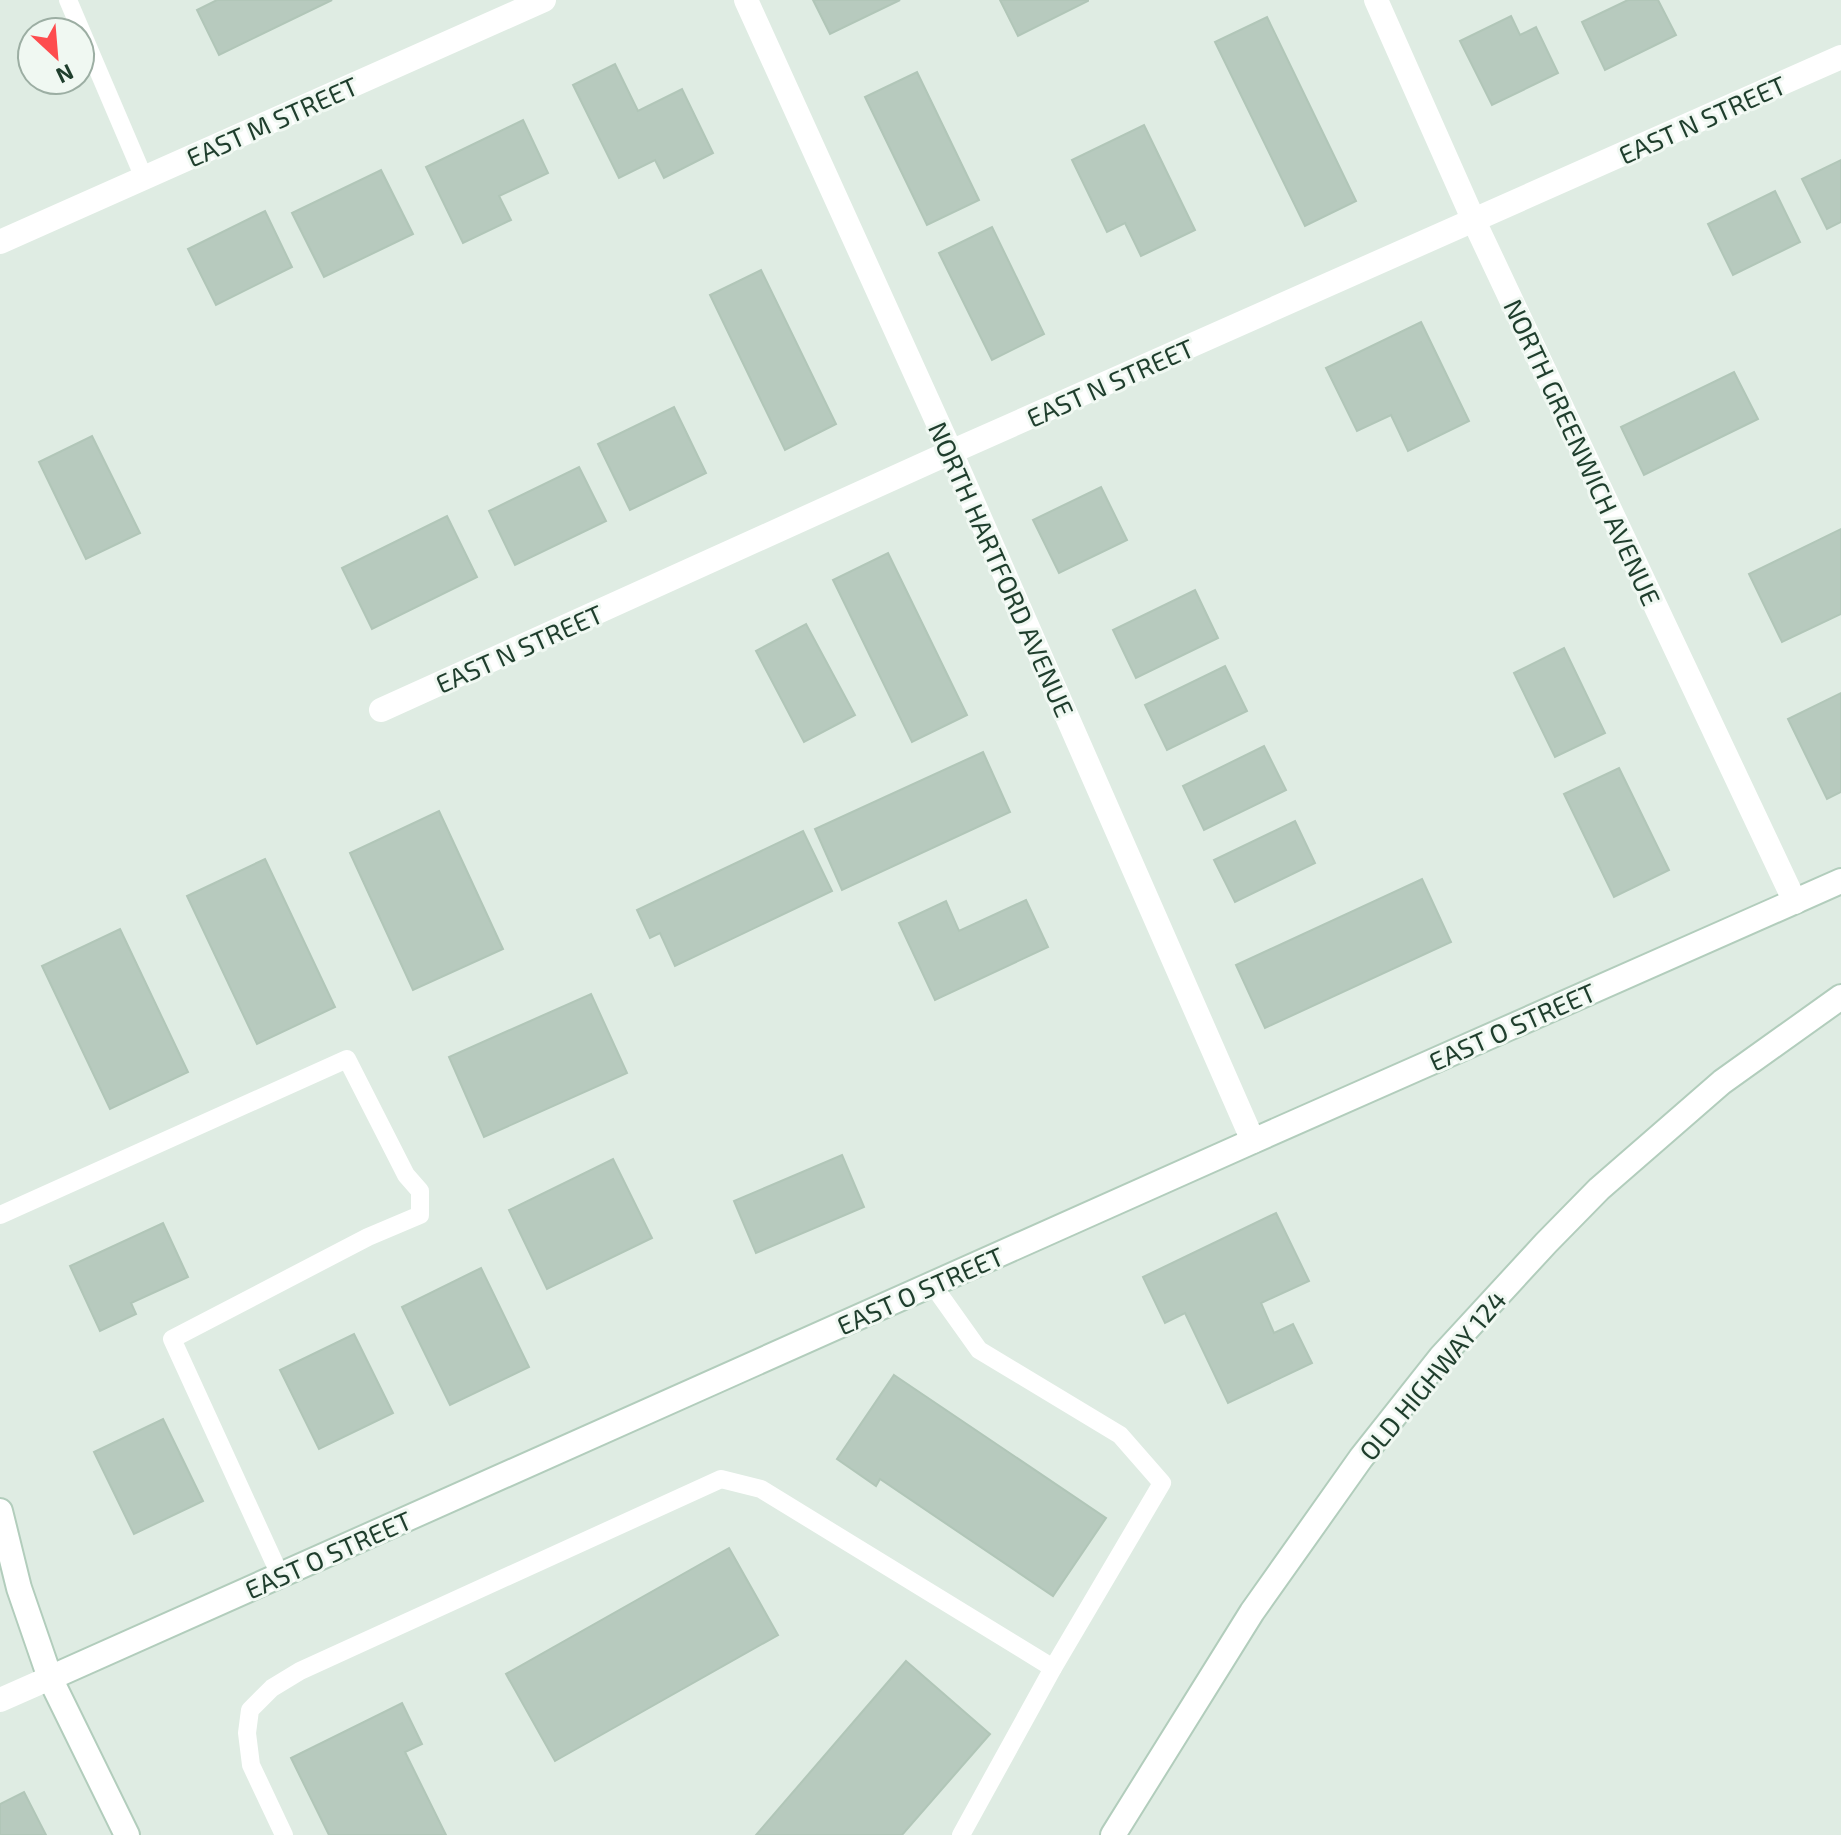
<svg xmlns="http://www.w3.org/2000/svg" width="1841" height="1835" font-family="'Exo 2',sans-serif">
<rect width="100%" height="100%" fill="#dfece3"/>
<g fill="#b7cabe" stroke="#b1c6b8" stroke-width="2">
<polygon points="217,0 332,0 219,55 197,10"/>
<polygon points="813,0 900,0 830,34"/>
<polygon points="1000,0 1088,0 1088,1 1018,36"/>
<polygon points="1628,0 1658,0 1676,35 1605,70 1582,22"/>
<polygon points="1511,16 1520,35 1536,27 1558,73 1492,105 1460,41"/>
<polygon points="1267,17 1356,201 1305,226 1215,42"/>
<polygon points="615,64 638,111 682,89 713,153 664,178 655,160 619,178 573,85"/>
<polygon points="917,72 979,200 927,225 865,97"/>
<polygon points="523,120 548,173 499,196 511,220 463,243 426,167"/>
<polygon points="1144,125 1195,230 1141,256 1125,223 1107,232 1072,160"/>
<polygon points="1841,160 1841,222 1827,229 1802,179"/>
<polygon points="381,170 413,234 324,277 292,213"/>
<polygon points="1775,191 1800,242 1733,275 1708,224"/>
<polygon points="265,211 292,267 216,305 188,249"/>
<polygon points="992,227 1044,334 992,360 939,253"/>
<polygon points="761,270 836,424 785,450 710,295"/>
<polygon points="1421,322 1469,421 1408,451 1391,415 1357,431 1326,368"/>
<polygon points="1734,372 1758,419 1644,475 1621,427"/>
<polygon points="674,407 706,473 630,510 598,444"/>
<polygon points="92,436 140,533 86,559 39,462"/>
<polygon points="579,467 606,521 515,565 489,511"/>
<polygon points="1101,487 1127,540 1059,573 1033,520"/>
<polygon points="447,516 477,577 372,629 342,568"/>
<polygon points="1841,529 1841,614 1782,642 1749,574"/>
<polygon points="888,553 967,715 912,742 833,580"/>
<polygon points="1195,590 1218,638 1136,678 1113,630"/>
<polygon points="806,624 855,715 804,742 756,651"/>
<polygon points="1564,648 1605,733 1555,757 1514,673"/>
<polygon points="1225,666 1247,711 1167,750 1145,705"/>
<polygon points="1841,693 1841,792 1827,799 1788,719"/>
<polygon points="1264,746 1286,790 1204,830 1183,786"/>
<polygon points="983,752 1010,812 842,890 815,829"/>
<polygon points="1619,768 1669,870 1614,897 1564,794"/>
<polygon points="439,811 503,949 413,990 350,853"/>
<polygon points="1295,821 1315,863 1235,902 1214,860"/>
<polygon points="803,831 832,891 675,966 660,933 650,938 637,910"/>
<polygon points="265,859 335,1007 257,1044 187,896"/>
<polygon points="1422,879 1451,942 1265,1028 1236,965"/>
<polygon points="1026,900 1048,947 935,1000 899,923 946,901 959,931"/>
<polygon points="120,929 188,1072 110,1109 42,966"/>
<polygon points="591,994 627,1073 484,1137 449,1057"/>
<polygon points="842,1155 864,1207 756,1253 734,1201"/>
<polygon points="613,1159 652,1238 547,1289 509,1210"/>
<polygon points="1276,1213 1309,1281 1261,1303 1274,1333 1293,1324 1312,1363 1228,1403 1185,1313 1165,1323 1143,1277"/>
<polygon points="163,1223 188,1277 131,1303 136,1314 100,1331 70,1266"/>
<polygon points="481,1268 529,1367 450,1405 402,1307"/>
<polygon points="354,1334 393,1413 319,1449 280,1370"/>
<polygon points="894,1375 1106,1518 1053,1596 880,1479 876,1486 837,1459"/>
<polygon points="163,1419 203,1501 134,1534 94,1452"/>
<polygon points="729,1548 778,1635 555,1761 506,1674"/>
<polygon points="906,1661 990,1734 902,1835 756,1835"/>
<polygon points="402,1703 422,1744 405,1752 446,1835 329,1835 291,1758"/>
<polygon points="24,1792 46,1835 0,1835 0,1804"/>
</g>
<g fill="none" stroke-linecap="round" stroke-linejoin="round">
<defs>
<g id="secondary">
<polyline points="0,1511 19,1588 50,1678 127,1835"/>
<polyline points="50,1678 1253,1141 1841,881"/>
<polyline points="1113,1835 1252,1612 1361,1458 1441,1357 1546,1243 1599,1189 1722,1082 1841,997"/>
</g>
</defs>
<use href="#secondary" stroke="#b2cdbc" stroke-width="28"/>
<g stroke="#fff" stroke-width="18">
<polyline points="68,0 144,178"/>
<polyline points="0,1215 347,1059 406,1175 420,1191 420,1215 368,1237 172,1339 280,1575"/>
<polyline points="932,1284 979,1350 1120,1435 1162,1483 1053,1668 961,1835"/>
<polyline points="284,1835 251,1765 247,1733 250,1710 272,1688 300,1671 721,1479 761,1489 1053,1668"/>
</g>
<g stroke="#fff" stroke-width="24">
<polyline points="746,0 951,452 1253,1141"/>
<polyline points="1376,0 1474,221 1795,902"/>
<polyline points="0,242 544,0"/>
<polyline points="381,710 951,452 1841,57"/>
<polyline points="0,1700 50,1678"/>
</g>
<use href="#secondary" stroke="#fff" stroke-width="24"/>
</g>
<g text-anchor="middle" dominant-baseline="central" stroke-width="6" stroke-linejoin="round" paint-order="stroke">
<g font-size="26" fill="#1f3e2d" stroke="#f0f8f2">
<text transform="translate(1702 119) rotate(-24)">EAST N STREET</text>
<text transform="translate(272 121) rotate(-24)">EAST M STREET</text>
<text transform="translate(1110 382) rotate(-24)">EAST N STREET</text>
<text transform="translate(1583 452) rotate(65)">NORTH GREENWICH AVENUE</text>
<text transform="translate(1002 569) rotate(66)">NORTH HARTFORD AVENUE</text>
<text transform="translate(519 648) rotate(-24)">EAST N STREET</text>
<text transform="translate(1512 1026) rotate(-24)">EAST O STREET</text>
<text transform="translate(920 1290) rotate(-24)">EAST O STREET</text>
<text transform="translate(1432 1375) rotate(-50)">OLD HIGHWAY 124</text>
<text transform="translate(328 1554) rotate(-24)">EAST O STREET</text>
</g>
</g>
<g transform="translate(56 56) rotate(154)"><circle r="38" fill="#f0f8f2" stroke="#9caea3" stroke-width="2"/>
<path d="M0-6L14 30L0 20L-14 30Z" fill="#fe4c4e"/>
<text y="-12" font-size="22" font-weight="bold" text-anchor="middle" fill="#1f3e2d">N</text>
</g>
</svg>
